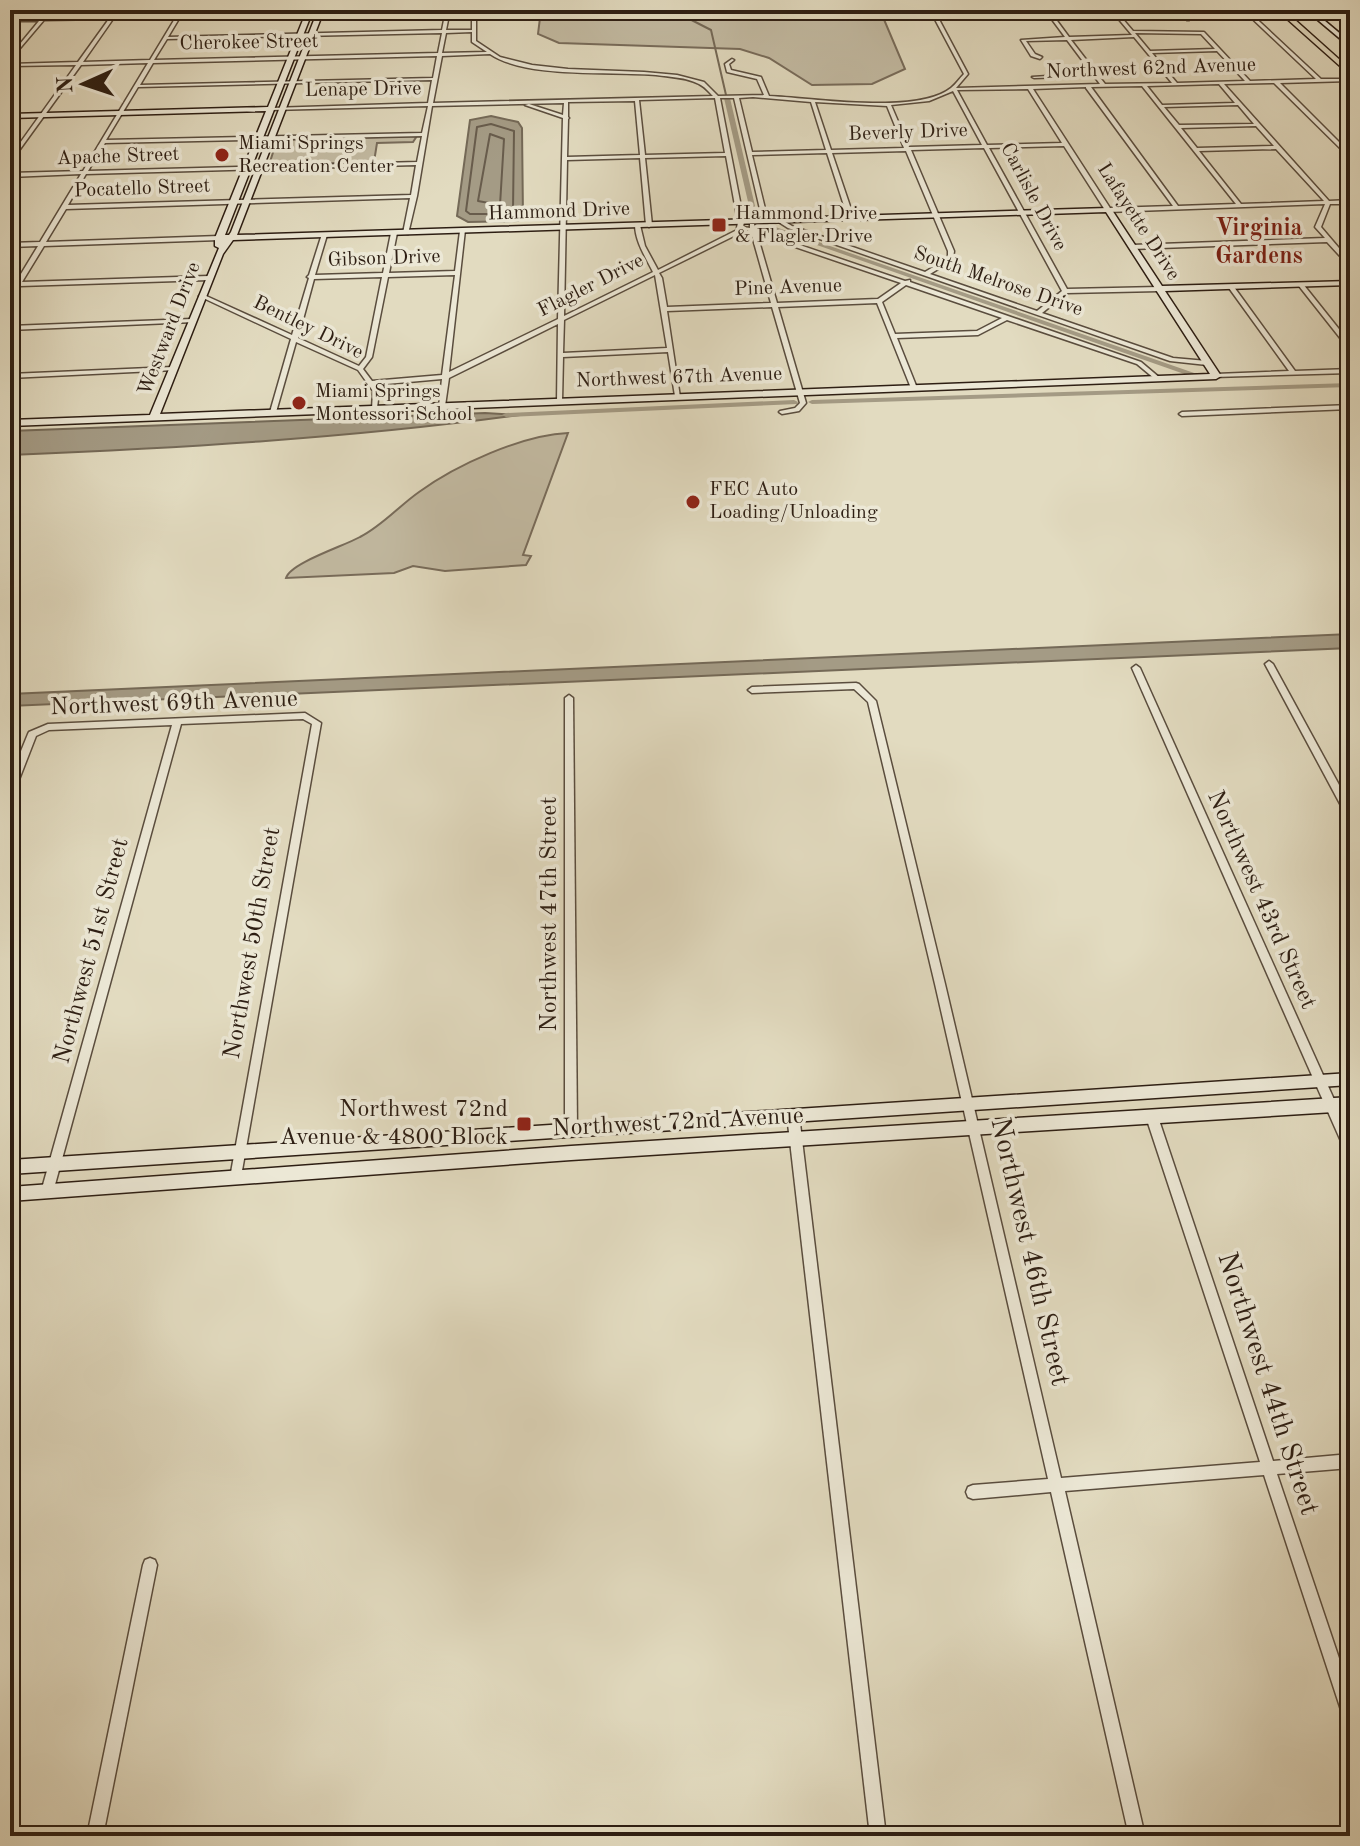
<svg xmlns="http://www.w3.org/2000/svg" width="1360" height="1846" font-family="'Old Standard TT',serif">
<rect width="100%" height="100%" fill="#e2dbc0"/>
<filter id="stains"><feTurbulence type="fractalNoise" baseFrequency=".0025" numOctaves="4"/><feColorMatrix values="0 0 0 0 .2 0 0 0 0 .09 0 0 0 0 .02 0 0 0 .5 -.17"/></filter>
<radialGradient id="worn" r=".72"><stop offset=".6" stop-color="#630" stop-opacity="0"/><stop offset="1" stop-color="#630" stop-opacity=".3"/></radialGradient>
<g fill="#c3bba3" stroke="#786c5b" stroke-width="2">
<polygon points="541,10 880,10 905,69 872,84 812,85 769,58 740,49 559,43 538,34"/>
<polygon points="417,136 413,142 377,143 374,162 269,165 277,140"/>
<path d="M568,433L523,555L531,556L526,565L445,571L413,566L394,573L286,578C290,563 344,546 360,537C382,526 399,506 419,492C456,465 522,435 568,433Z"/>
</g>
<g fill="#a49b85" stroke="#746957" stroke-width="2">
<polygon points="491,116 518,122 522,128 523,217 518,221 468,222 457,216 470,120"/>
<path d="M485,413L520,415C351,438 181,448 10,455V431Z"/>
<polygon points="1350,634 1350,648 10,706 10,694"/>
</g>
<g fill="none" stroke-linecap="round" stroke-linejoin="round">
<g stroke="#685c4c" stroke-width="2">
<polygon points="491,124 514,131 513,210 510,214 470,214 466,211 477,127"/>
<polygon points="490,134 504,139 500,205 478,201"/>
</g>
<polyline stroke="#746957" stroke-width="2" points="672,10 711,30 726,95"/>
<g fill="#a49b85" fill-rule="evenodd">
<polygon points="727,96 730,98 758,219 755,221 752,219 724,98"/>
<polygon points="760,223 764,223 1197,374 1190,376 760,225"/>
<polygon points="1350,383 1350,387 812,404 808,402 812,400"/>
<polygon points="794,400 798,402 797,404 506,417 502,415 506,413"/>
</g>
<defs>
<g id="street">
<path d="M48,10H52L46,18L110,16L115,10H119L115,16L177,15L181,11L183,12L182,15L427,10L180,17L168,37L442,30L446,10H450L446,30H472V10H476V41L500,57L532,65L568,69L644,72L677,75L704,82L718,96L764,95L757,79L727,72L725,64L732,59L734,60L729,64L731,70L761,77L769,96C813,98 917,115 951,88C956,84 960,78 964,74L930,10H934L968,74L956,88L1100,84L1067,40L1026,41L1035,54L1042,57L1040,59L1031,56L1021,40L1065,37L1045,10H1049L1069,37L1132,35L1111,10H1115L1133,31L1204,32L1250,81L1316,79L1243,10H1247L1321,79H1350V81L1280,83L1350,153V158L1274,83L1224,84L1329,201L1350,200V204H1330L1321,227L1350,261V267L1327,242L1132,249L1129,247L1132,245L1325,238L1315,227L1325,204L1108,212L1105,210L1064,146L989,148L1067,289L1159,287L1162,289L1159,291L1067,293L1042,313L1173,358L1207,361L1210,363L1207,365L1170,361L788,228L777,221L782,220L792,226L925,272L948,258V251L906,151L832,153L854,218L851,220L848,218L827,153L752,155L768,221L763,222L734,98H720L744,222L743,227L750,228V224H754L756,230L905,281L910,280V282L1141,362L1160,378L1155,379L1137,364L1007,320L978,335L897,338L917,388L914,390L911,388L877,303L778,307L806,403L799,411L782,414L779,412L780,411L795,408L800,403L772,307L667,311L680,397L675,396L668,352L563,357L562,401L557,402L558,324L449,378L445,406L442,408L439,406L442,379L375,385L379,391L377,408L372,409L373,391L358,370L296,342L276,412L273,414L270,412L291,339L199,296L204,295L292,335L309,278L307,277L309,275L322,234L327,235L315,275L383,273L391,233L394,231L397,233L389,273L455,271L460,231L465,230L449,372L558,319L563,118L525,105L529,104L563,115L564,103L432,106L417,196L408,234L403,233L410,198L66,209L46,242L219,236L222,238L219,240L44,246L22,282L209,276L212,278L209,280L20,286L12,298L10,299V292L38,246L10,247V243L40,242L81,174L10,177V173L83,171L148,63L81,65L10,163V157L76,65L10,66V64L78,62L109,19L44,20L10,60V56L39,21H10V19L41,18ZM176,17L150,60L83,62L113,19ZM472,32V42L487,52L442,53L446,33ZM442,33L438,53L154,60L167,39ZM1135,33L1201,34L1215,49L1150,51ZM1134,37L1172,83L1105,84L1071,40ZM1217,51L1245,81L1177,83L1152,53ZM490,54C527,79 611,71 656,75C670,77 686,77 699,84C704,86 709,92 713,96L433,103L442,56ZM437,56L433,78L140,85L153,63ZM432,80L428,103L271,108L269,109L271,110L428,106L422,133L106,140L138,87ZM1219,84L1235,103L1162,105L1147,86ZM1142,86L1236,204L1178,206L1091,87ZM1086,87V88L1173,206L1110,208L1033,89ZM1028,89L1062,143L987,145L957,90ZM953,91L982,145L909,147L891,105L929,101ZM753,97L811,102L826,150L752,152L739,98ZM715,98L725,153L645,155L639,100ZM635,101L640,155L567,157L568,119L569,118L568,117V102ZM815,102L887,106L904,148L831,150ZM1238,105L1254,124L1179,125L1164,107ZM1256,126L1274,146L1197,148L1181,128ZM422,136L417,162L88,171L105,143ZM984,148L1062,291L1037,311L930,274L953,260L954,251L911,150ZM1276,149L1324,201L1241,204L1199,151ZM726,156L738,222L737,228L739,229L658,270L645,246L640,225L635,224C635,241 645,256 653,272L564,316L567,160L640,158L646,225L649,227L652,225L645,158ZM416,165L411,195L68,205L86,174ZM746,230L751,232L771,303L667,307L662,278L659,273ZM757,234L901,283L878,299L777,303ZM455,275L442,375L372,381L363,369L372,357L388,277ZM655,275L667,348L563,353L564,320ZM382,277L366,357L359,366L298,338L314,279ZM906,285L1002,318L977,331L895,334L882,302Z"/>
<polygon points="1178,10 1182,10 1189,20 1187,20"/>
<polygon points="1063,75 1065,77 1034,78 1032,77"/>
<polygon points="1301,283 1303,284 1350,343 1350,349 1348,348 1299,286 1298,285"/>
<polygon points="1232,286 1234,287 1295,371 1350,369 1350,373 1214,377 1213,376 1216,374 1289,371 1229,288"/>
<polygon points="192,319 194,320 194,322 10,330 10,326"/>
<polygon points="173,367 176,369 175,370 10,378 10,374"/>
<polygon points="1350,405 1350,409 1182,416 1179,414 1182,412"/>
<polygon points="1269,661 1273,664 1350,805 1350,816 1345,813 1265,664"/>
<polygon points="1136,665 1140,668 1350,1135 1350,1153 1346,1151 1344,1148 1132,668"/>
<polygon points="856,683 859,684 876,701 945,984 1061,1478 1260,1462 1146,1117 1148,1114 1152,1112 1156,1114 1158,1117 1273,1461 1350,1454 1350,1468 1277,1474 1350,1691 1350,1721 1345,1718 1342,1713 1264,1475 1065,1491 1145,1836 1129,1836 1051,1492 973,1499 968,1497 966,1492 968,1487 973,1485 1048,1479 935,984 868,702 854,689 752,693 748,690 752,687"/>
<polygon points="569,695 573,698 577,1129 575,1132 571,1134 567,1132 565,1129 565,698"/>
<polygon points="305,713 321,723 240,1182 236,1183 232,1182 230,1178 312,724 303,719 181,724 53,1192 51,1196 47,1197 43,1196 41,1192 172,725 49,730 36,736 15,790 10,793 10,778 28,734 29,732 48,724"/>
<polygon points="793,1110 797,1112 799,1115 886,1836 870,1836 787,1115 789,1112"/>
<polygon points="150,1558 155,1560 157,1565 103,1836 87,1836 143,1565 145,1560"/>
</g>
<g id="secondary">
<path d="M307,10H313L225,235H229L231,232L318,10H324L237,235L1108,208L1112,210L1162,286L1350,281V285L1165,291L1221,376L1216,379L10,426V420L150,415L219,248L215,246V238L266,111L10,118V114L268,107ZM1106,212L1210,374L160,414L223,254L233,240Z"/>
<polygon points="1306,10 1312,10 1350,42 1350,47"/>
<polygon points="1350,1073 1350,1085 10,1174 10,1160"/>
<polygon points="1350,1097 1350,1111 571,1160 10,1201 10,1187 571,1146"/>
</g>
<polygon id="primary" points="1277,10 1284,10 1350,69 1350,75"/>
</defs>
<use href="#street" stroke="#5a4d3e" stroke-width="3"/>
<use href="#secondary" stroke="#2d1e13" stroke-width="3"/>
<use href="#primary" stroke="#2d1e13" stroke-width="3"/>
<use href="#street" fill="#ece8d6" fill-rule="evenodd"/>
<use href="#secondary" fill="#ece8d6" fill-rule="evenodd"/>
<use href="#primary" fill="#e2dbc0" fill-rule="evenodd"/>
</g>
<g fill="#8f2418" stroke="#ece8d6" stroke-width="3">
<circle cx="222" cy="155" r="8"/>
<rect x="711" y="217" width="16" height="16" rx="4"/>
<circle cx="299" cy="403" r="8"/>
<circle cx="693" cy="502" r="8"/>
<rect x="516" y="1116" width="16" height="16" rx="4"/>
</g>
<g text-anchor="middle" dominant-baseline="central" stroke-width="7" stroke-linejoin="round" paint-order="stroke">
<g font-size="20" fill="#2d1e13" stroke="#ece8d6">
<text transform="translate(249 43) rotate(-1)">Cherokee Street</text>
<text transform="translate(1151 69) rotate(-2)">Northwest 62nd Avenue</text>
<text transform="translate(363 90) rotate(-1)">Lenape Drive</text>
<text transform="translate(908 133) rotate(-2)">Beverly Drive</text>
<text transform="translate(118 157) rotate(-2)">Apache Street</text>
<text transform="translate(142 189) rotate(-2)">Pocatello Street</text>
<text transform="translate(1033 197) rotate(62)">Carlisle Drive</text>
<text transform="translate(559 212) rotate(-2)">Hammond Drive</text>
<text transform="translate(1138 222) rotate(57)">Lafayette Drive</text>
<text transform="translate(384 259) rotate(-2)">Gibson Drive</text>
<text transform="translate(998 282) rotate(19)">South Melrose Drive</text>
<text transform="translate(591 286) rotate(-27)">Flagler Drive</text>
<text transform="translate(788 288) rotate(-2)">Pine Avenue</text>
<text transform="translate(308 328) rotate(26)">Bentley Drive</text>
<text transform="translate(170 329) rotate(-69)">Westward Drive</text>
<text transform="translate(679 378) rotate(-2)">Northwest 67th Avenue</text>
</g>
<g font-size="20" fill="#2d1e13" stroke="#ece8d6" text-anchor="start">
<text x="238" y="144">Miami Springs<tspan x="238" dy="23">Recreation Center</tspan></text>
<text x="735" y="214">Hammond Drive<tspan x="735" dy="23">&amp; Flagler Drive</tspan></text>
<text x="315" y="392">Miami Springs<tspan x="315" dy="23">Montessori School</tspan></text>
<text x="709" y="490">FEC Auto<tspan x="709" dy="23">Loading/Unloading</tspan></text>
</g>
<g font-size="24" font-weight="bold" fill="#7a1f14" stroke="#ece8d6">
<text x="1259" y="229">Virginia<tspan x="1259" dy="28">Gardens</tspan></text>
</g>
<g font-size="24" fill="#2d1e13" stroke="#ece8d6">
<text transform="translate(174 704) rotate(-2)">Northwest 69th Avenue</text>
<text transform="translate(1261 900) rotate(66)">Northwest 43rd Street</text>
<text transform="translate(550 914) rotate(-90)">Northwest 47th Street</text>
<text transform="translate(253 943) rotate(-80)">Northwest 50th Street</text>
<text transform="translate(92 951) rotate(-75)">Northwest 51st Street</text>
<text transform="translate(678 1123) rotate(-3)">Northwest 72nd Avenue</text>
</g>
<g font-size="24" fill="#2d1e13" stroke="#ece8d6" text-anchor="end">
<text x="508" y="1110">Northwest 72nd<tspan x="508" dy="28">Avenue &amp; 4800 Block</tspan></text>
</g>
<g font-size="28" fill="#2d1e13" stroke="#ece8d6">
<text transform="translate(1029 1252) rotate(77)">Northwest 46th Street</text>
<text transform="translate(1267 1384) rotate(72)">Northwest 44th Street</text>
</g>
</g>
<rect width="1360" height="1846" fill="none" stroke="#e2dbc0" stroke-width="40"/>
<rect x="12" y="12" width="1336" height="1822" fill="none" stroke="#2d1e13" stroke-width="4"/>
<rect x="20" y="20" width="1320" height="1806" fill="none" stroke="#2d1e13" stroke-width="2"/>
<g transform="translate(84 84) rotate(267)" stroke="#ece8d6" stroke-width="6" paint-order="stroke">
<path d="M0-6L14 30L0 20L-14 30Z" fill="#2d1e13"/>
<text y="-12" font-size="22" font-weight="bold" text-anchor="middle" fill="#2d1e13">N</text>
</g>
<rect width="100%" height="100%" filter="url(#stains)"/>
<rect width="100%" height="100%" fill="url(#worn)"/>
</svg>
